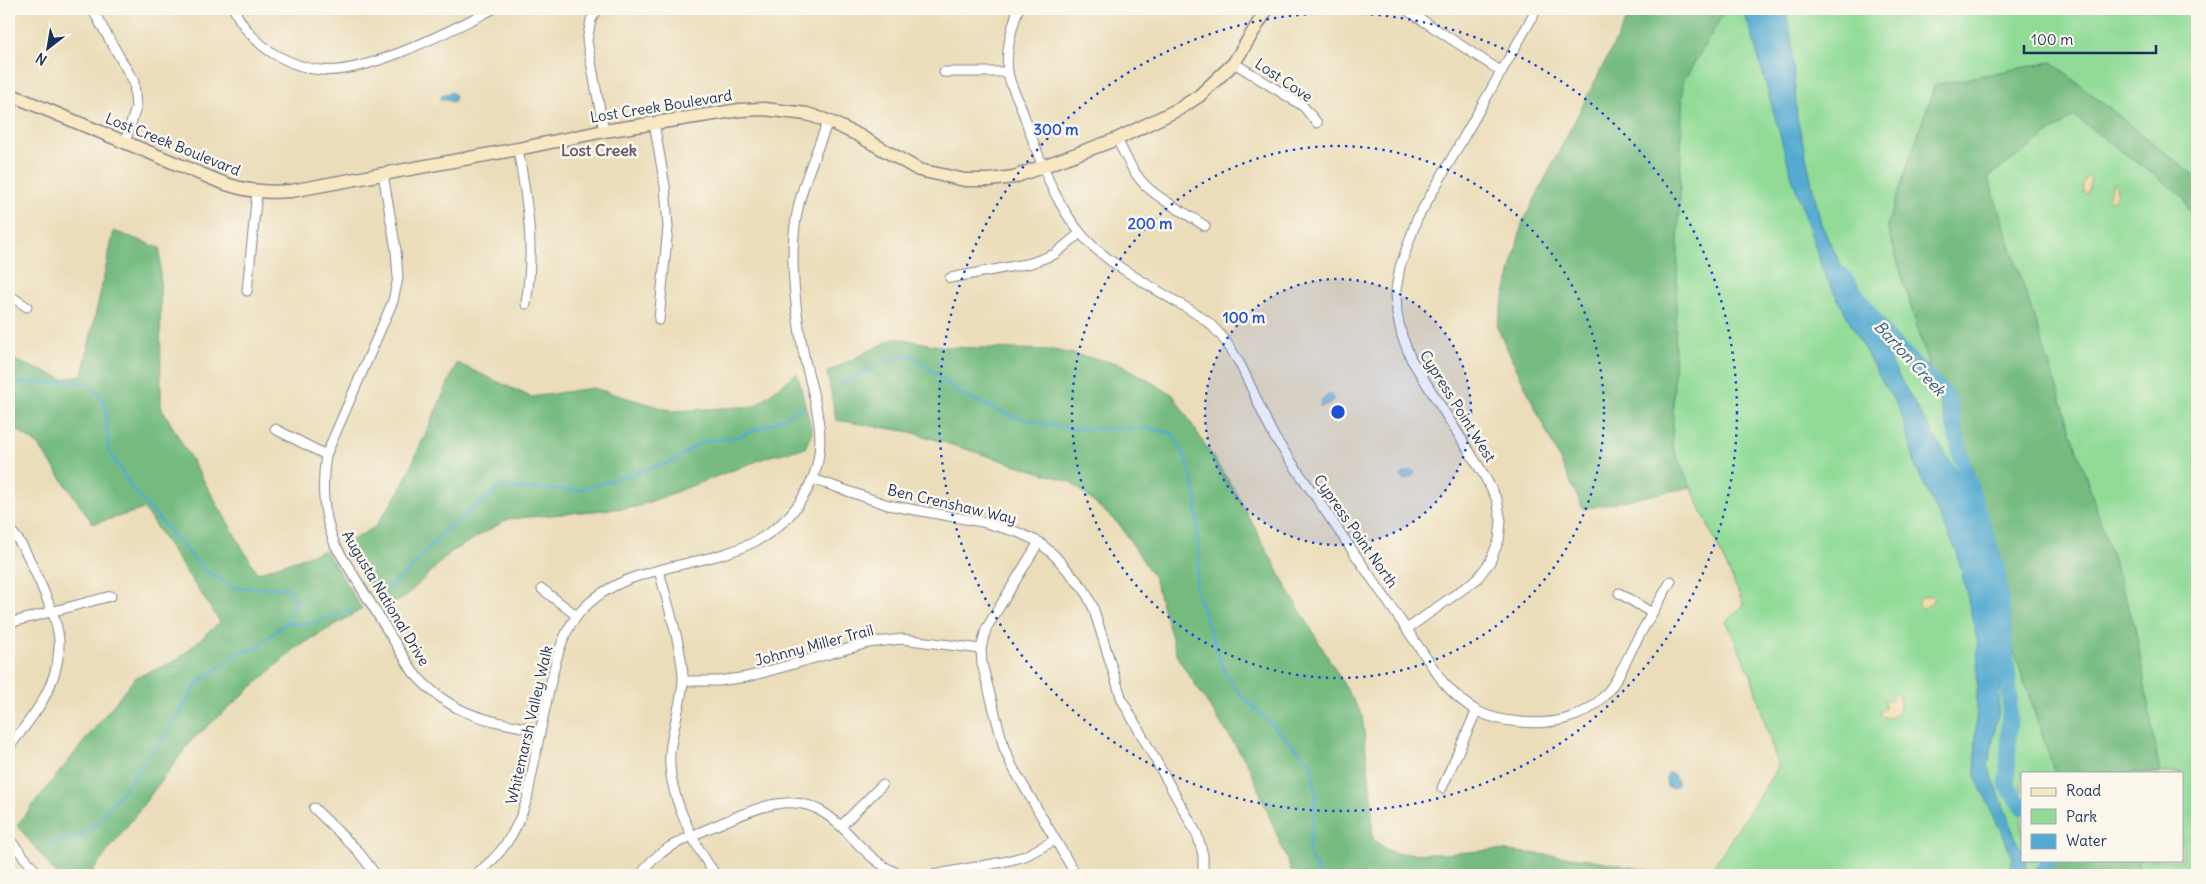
<svg xmlns="http://www.w3.org/2000/svg" width="2206" height="884" font-family="Delius,sans-serif">
<rect width="100%" height="100%" fill="#fbf7ec"/>
<filter id="ink" filterUnits="userSpaceOnUse"><feTurbulence type="fractalNoise" baseFrequency=".02" numOctaves="2"/><feDisplacementMap in="SourceGraphic" scale="10" xChannelSelector="R" yChannelSelector="G"/><feConvolveMatrix kernelMatrix="1 2 1 2 8 2 1 2 1" color-interpolation-filters="sRGB"/></filter>
<filter id="wash" filterUnits="userSpaceOnUse"><feTurbulence type="fractalNoise" baseFrequency=".0096" numOctaves="4" result="noise"/><feDisplacementMap in="SourceGraphic" scale="20" xChannelSelector="R" yChannelSelector="G"/><feGaussianBlur stdDeviation="1.12" result="paint"/><feColorMatrix in="noise" values="0 0 0 0 0 0 0 0 0 0 0 0 0 0 0 0 0 1.4 0 .05"/><feComposite in="paint" operator="in"/></filter>
<g filter="url(#wash)">
<rect width="100%" height="100%" fill="#ebddb9"/>
<g fill="#91db97" stroke="#56857a">
<polygon points="1652,9 2197,9 2197,178 2051,62 1935,85 1887,226 2014,651 2055,773 2022,773 2022,860 2056,860 2051,875 1708,875 1778,767 1751,675 1726,621 1744,605 1691,487 1642,442"/>
<polygon points="2075,95 2197,194 2197,875 2084,875 2090,860 2182,860 2182,773 2121,773 1943,157"/>
</g>
<g fill="#74bb80" stroke="#48756f">
<polygon points="1632,9 1726,9 1683,82 1672,446 1691,487 1583,509 1497,327 1522,224"/>
<polygon points="2051,62 2197,178 2197,232 2184,197 2074,116 1988,177 2135,627 2160,773 2055,773 2014,651 1887,226 1935,85"/>
<polygon points="114,231 160,248 161,407 257,573 325,550 362,609 296,648 192,740 90,875 57,875 17,825 135,678 177,660 220,622 144,509 93,524 39,446 9,424 9,358 63,379 82,375"/>
<polygon points="895,338 946,347 1053,350 1121,364 1173,395 1236,493 1292,597 1362,715 1371,795 1373,840 1393,853 1442,854 1496,850 1589,859 1674,875 1293,875 1250,768 1178,658 1154,578 1120,525 1071,482 911,432 836,420 827,372"/>
<polygon points="457,363 531,397 593,388 673,411 755,406 797,373 812,432 805,448 770,456 636,507 508,519 451,552 404,598 384,608 345,544 375,527 400,491"/>
<polygon points="2056,860 2140,860 2135,875 2051,875"/>
</g>
<g fill="#eeda9e" stroke="#84847e">
<polygon points="2087,177 2091,179 2087,195 2083,192 2082,185"/>
<polygon points="2113,183 2116,185 2117,194 2111,201 2108,197"/>
<polygon points="1931,595 1934,597 1934,601 1923,609 1917,605 1920,598"/>
<polygon points="1893,692 1899,695 1900,709 1889,718 1880,716 1880,713 1885,708 1885,700 1891,700"/>
</g>
<g fill="#55aad1" stroke="#386c98">
<polygon points="1742,9 1785,9 1791,36 1797,117 1821,224 1863,311 1916,407 1964,483 1995,565 2003,656 1998,714 1988,766 2018,844 2022,850 2022,860 2026,860 2026,875 2009,875 2013,857 1975,776 1978,643 1957,552 1917,470 1901,412 1876,371 1823,271 1791,174 1751,31"/>
<polygon points="451,92 455,95 454,102 440,99 442,96"/>
<polygon points="1330,394 1333,398 1333,401 1322,407 1320,406 1321,400"/>
<polygon points="1412,470 1415,472 1412,477 1404,480 1402,479 1402,474"/>
<polygon points="1668,773 1674,775 1677,780 1677,785 1672,788 1667,787 1666,779"/>
</g>
<g fill="none" stroke-linecap="round" stroke-linejoin="round">
<g stroke="#55aad1" stroke-width="2.5">
<polyline points="9,383 90,382 106,406 108,450 134,491 205,571 235,588 290,588 298,603 285,623"/>
<polyline points="839,385 891,358 912,355 963,395 1011,416 1072,429 1148,428 1171,433 1179,443 1187,462 1196,495 1199,564 1195,587 1224,670 1238,692 1312,764 1316,798 1308,853 1320,875"/>
<polyline points="387,589 415,565 446,529 500,488 579,490 674,461 701,442 740,436 773,423 804,407"/>
<polyline points="47,844 80,836 97,823 170,730 198,683 240,652 256,649 285,623 315,623 353,609"/>
</g>
<g stroke="#55aad1" stroke-width="16">
<polyline points="1842,275 1886,336 1948,398 1961,457 1998,572 2010,697 2007,786 2022,807"/>
<polyline points="2042,875 2048,860"/>
</g>
</g>
</g>
<g filter="url(#ink)">
<g fill="none" stroke-linecap="round" stroke-linejoin="round">
<defs>
<g id="street">
<polyline points="92,9 134,82 136,108 125,142"/>
<path d="M234,9C242,27 257,43 274,54C289,62 304,69 321,70C366,75 451,30 493,9"/>
<polyline points="597,9 591,20 587,41 604,131"/>
<path d="M1018,9C1012,28 1005,51 1008,72C1009,83 1017,96 1021,107C1039,158 1058,220 1102,254C1125,273 1153,287 1178,303C1191,310 1205,318 1215,329C1244,359 1255,402 1275,438L1443,682C1466,708 1485,720 1521,722C1550,725 1584,719 1604,696C1617,682 1625,663 1633,647C1645,625 1658,603 1671,581"/>
<polyline points="1405,9 1502,72"/>
<polyline points="1234,63 1303,106 1317,123"/>
<polyline points="944,72 1008,72"/>
<polyline points="654,123 665,186 668,227 659,320"/>
<path d="M1117,139C1125,155 1133,173 1146,186C1163,202 1186,213 1205,226"/>
<path d="M518,149C528,206 535,246 526,304"/>
<path d="M383,174L396,250L398,278L393,301L326,455C321,487 323,514 335,545L413,672C453,717 484,719 540,731"/>
<polyline points="950,278 1031,263 1055,254 1080,233"/>
<polyline points="247,291 257,192"/>
<polyline points="9,295 27,307"/>
<polyline points="275,429 326,455"/>
<polyline points="813,479 888,505 982,522 1017,532 1039,542 1054,555 1084,589 1093,607 1122,700 1197,834 1203,855 1203,875"/>
<path d="M9,529C24,544 32,565 41,585C49,604 60,626 59,647C58,687 32,718 9,747"/>
<polyline points="1039,542 986,629 981,649 982,664 1004,748 1012,766 1076,875"/>
<path d="M659,570C666,599 684,654 683,682C681,705 672,729 670,753C667,792 693,844 716,875"/>
<polyline points="542,589 577,616"/>
<polyline points="1619,593 1652,613"/>
<polyline points="9,623 111,596"/>
<polyline points="1407,629 1477,579 1490,562 1499,540 1501,521 1497,500 1484,475 1411,359 1402,336 1397,314 1396,290 1400,267 1417,219 1537,9"/>
<polyline points="683,681 718,681 747,677 868,643 902,639 981,649"/>
<polyline points="1442,788 1476,712"/>
<polyline points="314,808 358,851 376,875"/>
<polyline points="841,826 882,785"/>
<polyline points="9,839 39,875"/>
<path d="M474,875C502,856 517,831 527,799C534,764 540,730 548,695C554,669 559,639 576,617C637,539 764,590 812,480C830,439 813,396 804,356C798,326 794,294 793,264C793,251 793,238 795,226C799,190 816,154 828,121"/>
<path d="M641,875C656,849 685,839 712,827C746,813 789,789 824,813C837,821 848,833 858,844C871,857 886,871 905,875"/>
<polyline points="933,875 1003,862 1025,856 1055,840"/>
</g>
<path id="secondary" d="M9,94L218,181C243,191 264,193 291,191L518,149L604,131L740,110L764,109L807,114L828,121L858,135L919,170L965,180H989L1014,177L1117,139L1179,109L1199,96L1234,63L1267,9"/>
</defs>
<use href="#street" stroke="#83868c" stroke-width="11"/>
<use href="#secondary" stroke="#83868c" stroke-width="15"/>
<use href="#street" stroke="#fff" stroke-width="9"/>
<use href="#secondary" stroke="#f8e8c3" stroke-width="12"/>
</g>
</g>
<circle cx="1338" cy="412" r="133" fill="#1d4ed8" fill-opacity=".12"/>
<g fill="none" stroke="#1d4ed8" stroke-width="2.5" stroke-dasharray="2.5 5">
<circle cx="1338" cy="412" r="133"/>
<circle cx="1338" cy="412" r="266"/>
<circle cx="1338" cy="412" r="399"/>
</g>
<g text-anchor="middle" dominant-baseline="central" stroke-width="5" stroke-linejoin="round" paint-order="stroke">
<g font-size="15" fill="#1b2f5e" stroke="#fbf7ec">
<text transform="translate(1284 80) rotate(34)">Lost Cove</text>
<text transform="translate(661 106) rotate(-9)">Lost Creek Boulevard</text>
<text transform="translate(173 144) rotate(22)">Lost Creek Boulevard</text>
<text transform="translate(1458 406) rotate(58)">Cypress Point West</text>
<text transform="translate(952 504) rotate(13)">Ben Crenshaw Way</text>
<text transform="translate(1356 531) rotate(55)">Cypress Point North</text>
<text transform="translate(386 598) rotate(59)">Augusta National Drive</text>
<text transform="translate(814 645) rotate(-15)">Johnny Miller Trail</text>
<text transform="translate(529 725) rotate(-77)">Whitemarsh Valley Walk</text>
</g>
<g font-size="16" font-weight="bold" fill="#605a6c" stroke="#fbf7ec">
<text x="599" y="150">Lost Creek</text>
</g>
<g font-size="16" font-style="italic" fill="#2f5a86" stroke="#fbf7ec">
<text transform="translate(1910 358) rotate(47)">Barton Creek</text>
</g>
</g>
<circle cx="1338" cy="412" r="8" fill="#1d4ed8" stroke="#fbf7ec" stroke-width="2.5"/>
<g font-size="15" text-anchor="middle" font-weight="bold" fill="#1d4ed8" stroke="#fbf7ec" stroke-width="5" stroke-linejoin="round" paint-order="stroke">
<text x="1056" y="135">300 m</text>
<text x="1150" y="229">200 m</text>
<text x="1244" y="323">100 m</text>
</g>
<rect width="2206" height="884" fill="none" stroke="#fbf7ec" stroke-width="30"/>
<rect x="2021" y="772" width="162" height="90" fill="#fbf7ec" stroke="#a1a7b3"/>
<rect x="2031" y="788" width="25" height="8" fill="#f8e8c3" stroke="#a1a7b3"/>
<text x="2066" y="796" font-size="15" fill="#1b2f5e">Road</text>
<rect x="2031" y="809" width="25" height="15" fill="#91db97" stroke="#a1a7b3"/>
<text x="2066" y="822" font-size="15" fill="#1b2f5e">Park</text>
<rect x="2031" y="834" width="25" height="15" fill="#55aad1" stroke="#a1a7b3"/>
<text x="2066" y="846" font-size="15" fill="#1b2f5e">Water</text>
<g transform="translate(48 48) rotate(211)" stroke="#fbf7ec" stroke-width="4" paint-order="stroke">
<path d="M0-4L9 19L0 12L-9 19Z" fill="#1b2f5e"/>
<text y="-8" font-size="14" font-weight="bold" text-anchor="middle" fill="#1b2f5e">N</text>
</g>
<path d="M2024 45v8h132v-8" fill="none" stroke="#1b2f5e" stroke-width="2.5"/>
<text x="2031" y="45" font-size="15" fill="#1b2f5e" stroke="#fbf7ec" stroke-width="4" paint-order="stroke">100 m</text>
</svg>
